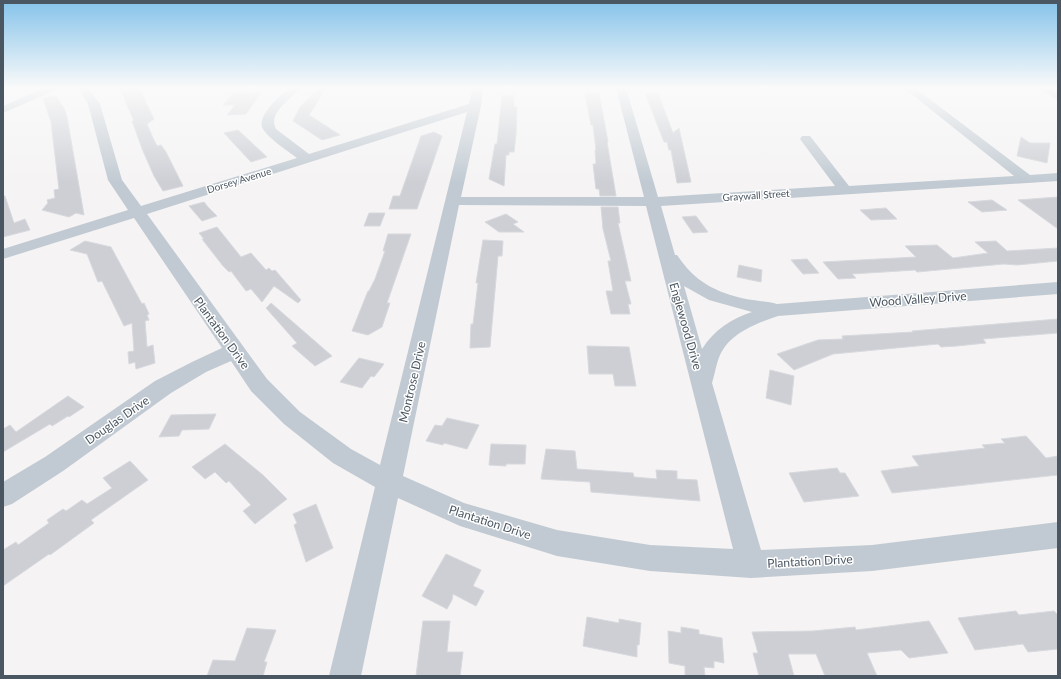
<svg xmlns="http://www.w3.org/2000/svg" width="1061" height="679" font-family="Lato,sans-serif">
<rect width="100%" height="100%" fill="#f5f3f3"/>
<g fill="#cdcfd5" stroke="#d7d9de">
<polygon points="117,88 139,88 154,119 147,124 153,138 157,146 161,145 166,152 183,186 163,191 154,176 143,151 132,121 134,121 124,98 125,98"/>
<polygon points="319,88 326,88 309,115 340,135 322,140 293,121 300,107"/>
<polygon points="235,92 261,93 246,114 227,115 235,105 223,105"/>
<polygon points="585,93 599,93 608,142 607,142 616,196 600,196 599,189 596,189 593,164 596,164 595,150 596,150 593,125 591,125"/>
<polygon points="645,93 658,93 673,133 679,128 691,182 677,183 671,150 669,150 667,142 664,142"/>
<polygon points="514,95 514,107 517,107 516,134 514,152 509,152 509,155 506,155 504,186 489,179 495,144 497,144 502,96"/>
<polygon points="56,96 64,108 67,117 84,215 76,213 69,217 42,210 48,203 47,200 55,198 54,190 59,189 51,122 43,98"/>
<polygon points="238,130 267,157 251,162 224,133"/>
<polygon points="434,132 442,136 417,209 389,209 393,196 400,196 421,136"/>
<polygon points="1021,137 1030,143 1050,143 1047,163 1017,156"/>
<polygon points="3,196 5,196 14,223 25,219 30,230 3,237"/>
<polygon points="1058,197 1058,229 1018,200"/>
<polygon points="992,200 1007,210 982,212 968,202"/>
<polygon points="204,202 208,207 217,216 202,221 189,206"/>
<polygon points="601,207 618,207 620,223 618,223 631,281 625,281 631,304 628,304 630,314 611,314 606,291 613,291 608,261 611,261 603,229"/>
<polygon points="886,208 897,219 871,220 860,210"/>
<polygon points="369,213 385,213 380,226 364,226"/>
<polygon points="506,214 518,222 513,224 524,232 499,232 485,222"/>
<polygon points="696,216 708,232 693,233 682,217"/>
<polygon points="217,227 241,257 251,253 266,270 269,268 272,271 275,270 301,300 298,303 274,286 262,302 251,289 246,291 231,271 229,272 223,266 202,239 204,239 199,233"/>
<polygon points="388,234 411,234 387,303 390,303 382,327 368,335 352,331 368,291 369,291 375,279 385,251 383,251"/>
<polygon points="483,240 503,241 502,256 498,256 490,347 470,348 471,324 473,324 478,283 476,283"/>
<polygon points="85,241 111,247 142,304 144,303 149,314 147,315 149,320 145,321 147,347 153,345 155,363 136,369 135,362 129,364 128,352 134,351 132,323 124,326 102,281 98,282 87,254 70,250"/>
<polygon points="996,241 1007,251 1058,248 1058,261 1017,265 1004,264 917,272 915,270 852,274 856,278 838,279 823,262 916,257 905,246 937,245 953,258 988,253 975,242"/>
<polygon points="807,259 819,273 803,274 791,260"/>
<polygon points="739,265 762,270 761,282 737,277"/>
<polygon points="271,303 332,356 315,366 292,346 297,343 266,308"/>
<polygon points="1058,319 1058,333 983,339 986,343 957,346 941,347 938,344 833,354 794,370 777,354 818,340 843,339 842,336 913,332 912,331"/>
<polygon points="587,346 629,347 636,386 615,386 613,374 589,374"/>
<polygon points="359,358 384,364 374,377 371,376 362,388 340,382"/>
<polygon points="770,370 794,376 791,405 766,398"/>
<polygon points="68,396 84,407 69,417 68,416 52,426 50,424 3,452 3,429 10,425 16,432"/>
<polygon points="216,414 209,429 182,430 179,436 159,437 171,415"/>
<polygon points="447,418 479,425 467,449 444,443 443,445 426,441 435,425 442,426"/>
<polygon points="1026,436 1046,458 1058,456 1058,475 892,493 881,471 919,466 912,456 985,448 982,445 1005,443 1001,439"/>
<polygon points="225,444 263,475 287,499 255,524 243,511 251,505 229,481 226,483 215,472 205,479 192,467"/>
<polygon points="491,444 526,445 525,464 506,464 506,466 489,465"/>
<polygon points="546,449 575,451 577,469 633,473 634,477 657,479 656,470 677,471 677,479 697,480 700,501 591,492 590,482 541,479"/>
<polygon points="130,461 148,480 91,520 94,523 50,555 49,554 3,586 3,550 16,542 18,545 49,523 47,520 63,509 66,511 82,500 87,504 112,488 103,478"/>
<polygon points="837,468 840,473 845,473 859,496 804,502 789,473"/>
<polygon points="316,504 333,548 306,562 294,525 297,523 293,514"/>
<polygon points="446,554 481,570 473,586 484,591 476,606 453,594 452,600 447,609 422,596"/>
<polygon points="1016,611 1019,615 1054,611 1058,615 1058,649 1028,652 1023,644 975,650 958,618"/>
<polygon points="587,617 619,623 619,619 641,623 639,645 637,645 637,657 583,646"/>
<polygon points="423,621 450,621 447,652 463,652 460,676 416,676"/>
<polygon points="929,621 948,653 909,658 901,650 867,653 877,676 825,676 816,654 788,654 794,676 759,676 753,653 758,653 752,632 813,631 855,627 856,630"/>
<polygon points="681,627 699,630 699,634 722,638 724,663 714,661 714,668 704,667 705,676 685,676 685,666 669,663 668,631 681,633"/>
<polygon points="247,628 276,630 264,662 267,662 263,676 207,676 213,660 235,661"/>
</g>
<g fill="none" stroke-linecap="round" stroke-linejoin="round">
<g fill="#c1cad2" fill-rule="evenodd">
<polygon points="44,88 57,88 56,90 3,113 3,106"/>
<path d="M78,88H88L100,104L122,180L141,206L297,158C288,151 266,137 262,127C258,115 281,94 290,88H301C293,98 267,112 276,129L309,154L469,104L473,88H483L481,106L461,197H644L616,88H626L658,197L835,186L800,139L802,136H810L849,186L1014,176L904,88H915L1030,175L1058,173V181L661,206L675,255H677C695,282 715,292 746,299C756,301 767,301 777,304L1058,282V294L778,316C757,323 730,333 720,355C716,364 715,374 712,383L761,550L872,545L1058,522V548L872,571L751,578L650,571L557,556L460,526L398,498L361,676H329L375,487L333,463L284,424L251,391L231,361L206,372L171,393L63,471L12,504L3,507V482L45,457L155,381L192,362L222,348L134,218L3,259V249L128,210L108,180L88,104ZM467,112L380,465L351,449L300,412L267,379L147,214ZM459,205L646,206L733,549L650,545L557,530L464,503L403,476ZM684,286L709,300L752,312C731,319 714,330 702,349Z"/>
<polygon points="1038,88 1050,88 1058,92 1058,100"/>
</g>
</g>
<linearGradient id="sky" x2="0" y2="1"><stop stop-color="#85c3ea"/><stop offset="0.48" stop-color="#fafafa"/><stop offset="1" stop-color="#fafafa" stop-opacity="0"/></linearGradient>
<rect width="1061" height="183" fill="url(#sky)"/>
<g text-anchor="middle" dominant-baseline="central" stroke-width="3" stroke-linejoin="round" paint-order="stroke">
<g font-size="10" fill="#4a5661" stroke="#fff">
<text transform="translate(239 180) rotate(-17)">Dorsey Avenue</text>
<text transform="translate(756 195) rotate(-4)">Graywall Street</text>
</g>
<g font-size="12" fill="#4a5661" stroke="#fff">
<text transform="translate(918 299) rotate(-4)">Wood Valley Drive</text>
<text transform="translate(686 326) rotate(74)">Englewood Drive</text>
<text transform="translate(222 333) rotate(54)">Plantation Drive</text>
<text transform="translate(412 382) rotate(-77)">Montrose Drive</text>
<text transform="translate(117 420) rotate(-35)">Douglas Drive</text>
<text transform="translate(490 522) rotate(18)">Plantation Drive</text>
<text transform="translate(810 561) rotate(-3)">Plantation Drive</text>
</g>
</g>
<rect width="1061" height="679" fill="none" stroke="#4a5661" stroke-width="8"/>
</svg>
